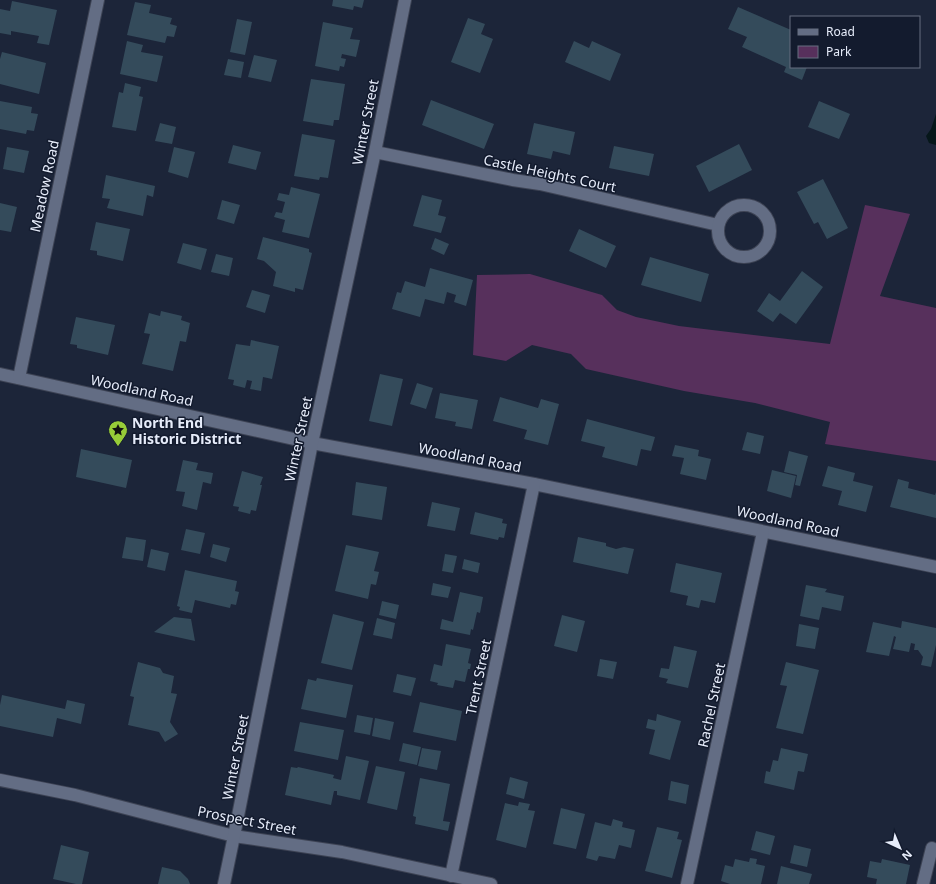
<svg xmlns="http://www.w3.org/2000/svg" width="936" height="884" font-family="'Noto Sans',sans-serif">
<rect width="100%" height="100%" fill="#1c2539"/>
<polygon fill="#57305c" points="865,205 910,214 880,296 936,308 936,461 825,444 830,422 755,403 684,391 586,369 571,354 532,345 506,361 473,355 477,275 530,274 602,295 617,310 636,317 679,326 830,344"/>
<polygon fill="#06171a" points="936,114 936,145 929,143 926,136 931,129"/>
<g fill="#344b5b">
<polygon points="333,0 364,0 362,8 354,6 353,10 332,6"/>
<polygon points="12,1 57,10 49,45 37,43 39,36 11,31 11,35 0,33 0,9 10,11"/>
<polygon points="135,2 151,5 149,13 172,18 170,24 177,26 174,37 167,36 165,43 127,35"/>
<polygon points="738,7 791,30 791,67 807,67 802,80 784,72 786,67 742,47 747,37 728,29"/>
<polygon points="468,18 485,24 481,34 493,39 480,73 451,62"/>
<polygon points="237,19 252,22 245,55 230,52"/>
<polygon points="323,22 353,28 350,39 360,40 356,57 342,54 341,58 346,59 344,67 340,66 339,71 315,66"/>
<polygon points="127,41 143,45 141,52 163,56 157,82 120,74"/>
<polygon points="574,41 589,48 592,41 621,54 610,81 565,62"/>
<polygon points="2,52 46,63 39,94 0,84 0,59"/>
<polygon points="254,55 277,60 271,82 248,77"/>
<polygon points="228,59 244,62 241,78 224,75"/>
<polygon points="311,79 345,84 339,120 334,120 333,126 303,121"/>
<polygon points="125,83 141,87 139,96 143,97 136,131 112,127 119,92 123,93"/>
<polygon points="431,100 494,124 484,149 422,125"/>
<polygon points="0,101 32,107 31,113 38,114 34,131 27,130 26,134 0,129"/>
<polygon points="819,101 850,114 839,139 808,127"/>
<polygon points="160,123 176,127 172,144 155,141"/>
<polygon points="534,123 575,132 570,155 553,151 551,159 527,154"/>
<polygon points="302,134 335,140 328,178 320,177 319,180 294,176"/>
<polygon points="739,144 752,170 709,192 696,166"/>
<polygon points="233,145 261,152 256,170 228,163"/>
<polygon points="614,146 654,154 649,176 609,168"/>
<polygon points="7,147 29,151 24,173 3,169"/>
<polygon points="174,147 195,152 188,178 168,172"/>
<polygon points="106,175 155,186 153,197 147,195 143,216 107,208 110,199 102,198"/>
<polygon points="823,179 848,228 827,239 818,222 814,224 797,192"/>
<polygon points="291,187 320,194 309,238 282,232 285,220 274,217 276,212 282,213 285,202 277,200 279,193 289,195"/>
<polygon points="422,195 442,200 438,215 446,217 441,233 413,226"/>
<polygon points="222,200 240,205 234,224 217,219"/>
<polygon points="0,203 17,207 11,232 0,230"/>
<polygon points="96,222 130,229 123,261 97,255 97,251 90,250"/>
<polygon points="579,229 616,246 606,268 569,251"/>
<polygon points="263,237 309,249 309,252 312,253 303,290 295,288 295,292 273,286 276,272 264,261 257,259"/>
<polygon points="435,238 449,244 444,255 431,249"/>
<polygon points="183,243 207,249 201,270 177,263"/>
<polygon points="216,254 233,258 229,276 211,272"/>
<polygon points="650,257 709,274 701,302 641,285"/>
<polygon points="430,268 473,280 466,306 454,302 456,295 447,292 444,304 425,299 420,317 392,309 397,292 401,293 405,281 425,287"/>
<polygon points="802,271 823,287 796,324 780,313 773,322 757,311 769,293 780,301"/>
<polygon points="252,290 270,295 265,313 246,307"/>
<polygon points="161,311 182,316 181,320 190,323 186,342 180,341 173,371 142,364 150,334 144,333 149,313 160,316"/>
<polygon points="76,317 115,325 108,355 77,348 77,345 70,344"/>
<polygon points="251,340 279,346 272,379 263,377 261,391 250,389 252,381 247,380 245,388 233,385 234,380 228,379 236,344 250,346"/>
<polygon points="380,374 403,379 392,426 369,421"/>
<polygon points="417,383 433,388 426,409 410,404"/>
<polygon points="440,393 478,400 472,429 455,426 456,422 435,418"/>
<polygon points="500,397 538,408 541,399 559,404 548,445 524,439 527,430 493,421"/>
<polygon points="587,419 655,437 651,451 641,449 637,466 602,457 605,447 581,441"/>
<polygon points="747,432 764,436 760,454 742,450"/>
<polygon points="675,445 699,450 698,456 711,459 706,480 680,474 684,458 672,456"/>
<polygon points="81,449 132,460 126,488 76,477"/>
<polygon points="789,451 808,456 800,486 795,485 797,475 784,472"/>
<polygon points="183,460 198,463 196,470 213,473 211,484 203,482 197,510 182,506 185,492 176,491"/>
<polygon points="828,466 855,473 853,481 873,486 866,512 838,505 842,491 822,486"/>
<polygon points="772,470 796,476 791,498 767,491"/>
<polygon points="242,471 263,477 260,485 262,485 256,511 251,510 250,514 238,511 239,507 233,506"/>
<polygon points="898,479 909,482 908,488 935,495 936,492 936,518 890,507"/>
<polygon points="356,482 387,487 382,520 352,515"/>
<polygon points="432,502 460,508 455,531 427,526"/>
<polygon points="475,512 503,519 502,523 507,524 504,538 499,537 498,540 470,534"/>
<polygon points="186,529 205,533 200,554 181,550"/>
<polygon points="126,537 146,540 143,561 122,558"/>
<polygon points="578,537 606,543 606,546 616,549 624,547 634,549 628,574 573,562"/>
<polygon points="213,544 230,548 226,562 210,557"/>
<polygon points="346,545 379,552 374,571 379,572 376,585 371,584 368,599 335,591"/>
<polygon points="151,549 169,553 165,571 147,567"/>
<polygon points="445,554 457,556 453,573 442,571"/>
<polygon points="464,559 480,563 478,573 462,569"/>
<polygon points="676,563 722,573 715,603 701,600 699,608 686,605 688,596 670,592"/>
<polygon points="185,570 237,581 235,591 239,592 236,605 231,604 230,608 195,600 192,613 179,610 180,607 177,606"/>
<polygon points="433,583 451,587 448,598 431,595"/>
<polygon points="806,585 827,589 825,592 844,596 841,611 822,607 819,620 800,616"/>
<polygon points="460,592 483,597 480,613 477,612 473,630 471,629 470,635 440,629 442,619 453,622"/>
<polygon points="382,601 399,605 396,619 379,615"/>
<polygon points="333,614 364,622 352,670 321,663"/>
<polygon points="562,615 585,621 577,652 554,646"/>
<polygon points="174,617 191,619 195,641 154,632"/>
<polygon points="377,618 395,623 392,639 373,635"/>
<polygon points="902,621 936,628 936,645 931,667 921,665 923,657 918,650 914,650 915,644 911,643 909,652 893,649 896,637 894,636 889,656 866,652 873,622 901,628"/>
<polygon points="799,624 819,628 815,649 796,646"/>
<polygon points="446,644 471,649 468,663 471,664 470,669 468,669 465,682 455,680 453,688 437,685 438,683 430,681 434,664 442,666"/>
<polygon points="674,646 697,651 688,688 666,683 668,679 659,677 661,668 669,669"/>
<polygon points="600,659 617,662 613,679 597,676"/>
<polygon points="138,662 160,668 163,673 174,676 171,693 177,694 170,722 178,734 165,742 159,732 128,725 134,697 130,696"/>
<polygon points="786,662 819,670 803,734 776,728 787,686 780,685"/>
<polygon points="397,674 416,678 411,696 393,692"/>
<polygon points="317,678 353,685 346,718 301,709 308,679 316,681"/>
<polygon points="2,695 65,709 67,700 85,704 81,724 57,718 53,737 0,726 0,705"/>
<polygon points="420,702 462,711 456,741 413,732"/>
<polygon points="657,714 681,721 670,760 649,754 655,730 646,728 648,719 656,721"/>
<polygon points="357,715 373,718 370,735 354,732"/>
<polygon points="375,718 394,722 390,740 372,736"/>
<polygon points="300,722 344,730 338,760 294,751"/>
<polygon points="403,743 421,747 417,765 399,761"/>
<polygon points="422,748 441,751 437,770 418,766"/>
<polygon points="781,748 808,754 804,772 798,771 794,790 764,783 766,771 770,772 773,760 778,761"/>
<polygon points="346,756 369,761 360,800 337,795 337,791 334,791 331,805 285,795 291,767 297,768 298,767 334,775 333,778 341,780"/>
<polygon points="376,766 405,772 397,810 367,803"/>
<polygon points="510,777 528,782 524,799 506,794"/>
<polygon points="420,778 450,784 443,821 450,822 448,831 415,824 416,817 413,816"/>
<polygon points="671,781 689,785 686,804 668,800"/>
<polygon points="519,802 530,804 528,810 535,811 526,848 496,840 505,803 518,806"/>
<polygon points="561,808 585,814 576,849 553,844"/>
<polygon points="613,819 623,822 622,827 635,830 631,848 619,845 615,859 599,856 597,861 586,858 595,822 611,826"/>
<polygon points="657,827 679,832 677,839 682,840 672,878 645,871"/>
<polygon points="756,831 775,836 770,855 751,850"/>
<polygon points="61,845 89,852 82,884 76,884 53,879"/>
<polygon points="794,845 811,849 807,867 790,863"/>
<polygon points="750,858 757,859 756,864 765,866 761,884 730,884 721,881 725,865 733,867 735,859 749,862"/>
<polygon points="882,859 910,865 906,884 876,884 877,879 867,877 870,861 881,863"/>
<polygon points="781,866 812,874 809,884 777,884"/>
<polygon points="162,867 180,871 188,879 190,884 158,884"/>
</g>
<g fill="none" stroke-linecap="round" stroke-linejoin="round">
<defs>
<g id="street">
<polyline points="375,152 513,180 540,184 718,225"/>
<circle cx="744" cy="231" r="26"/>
<polyline points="0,374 312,443 534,484 936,567"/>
<polyline points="19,378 98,0"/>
<polyline points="0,780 75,795 234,836 342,852 491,884"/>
<polyline points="451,876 534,484"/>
<polyline points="687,884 763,532"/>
<polyline points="923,884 932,848"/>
</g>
<polyline id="secondary" points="224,884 234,836 312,443 375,152 405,0"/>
</defs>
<use href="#street" stroke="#3d4354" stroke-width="14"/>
<use href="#secondary" stroke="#3d4354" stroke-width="14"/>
<use href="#street" stroke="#636d84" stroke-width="12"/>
<use href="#secondary" stroke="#636d84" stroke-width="12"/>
</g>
<defs>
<symbol id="sight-pin" viewBox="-11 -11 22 30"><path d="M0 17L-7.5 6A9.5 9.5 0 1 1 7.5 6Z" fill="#97cc38" stroke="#131b2e"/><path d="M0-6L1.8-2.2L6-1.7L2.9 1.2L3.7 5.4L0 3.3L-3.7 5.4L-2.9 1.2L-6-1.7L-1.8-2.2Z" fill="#111"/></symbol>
</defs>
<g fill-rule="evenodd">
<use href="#sight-pin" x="107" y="419" width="22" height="30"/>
</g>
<g text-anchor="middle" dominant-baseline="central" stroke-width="3" stroke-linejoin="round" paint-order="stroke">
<g font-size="14" fill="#e6ecfa" stroke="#131b2e">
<text transform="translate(365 122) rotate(-79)">Winter Street</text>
<text transform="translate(550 173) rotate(12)">Castle Heights Court</text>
<text transform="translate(44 186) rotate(-78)">Meadow Road</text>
<text transform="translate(142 390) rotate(12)">Woodland Road</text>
<text transform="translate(298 439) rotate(-78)">Winter Street</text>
<text transform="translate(470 457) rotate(11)">Woodland Road</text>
<text transform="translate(788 521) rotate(12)">Woodland Road</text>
<text transform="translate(478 677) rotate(-78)">Trent Street</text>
<text transform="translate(711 705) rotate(-78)">Rachel Street</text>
<text transform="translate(235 757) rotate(-79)">Winter Street</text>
<text transform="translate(247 820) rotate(11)">Prospect Street</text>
</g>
<g font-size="14" font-weight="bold" fill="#e6ecfa" stroke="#131b2e" text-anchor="start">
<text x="132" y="422">North End<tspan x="132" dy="16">Historic District</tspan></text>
</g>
</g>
<rect x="790" y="16" width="130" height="52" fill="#131b2e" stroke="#676f80"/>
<rect x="798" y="29" width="20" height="6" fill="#636d84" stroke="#676f80"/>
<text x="826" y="36" font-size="12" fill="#e6ecfa">Road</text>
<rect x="798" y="46" width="20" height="12" fill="#57305c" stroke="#676f80"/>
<text x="826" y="56" font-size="12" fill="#e6ecfa">Park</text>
<g transform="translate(900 848) rotate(136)" stroke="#131b2e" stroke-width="3" paint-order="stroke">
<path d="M0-3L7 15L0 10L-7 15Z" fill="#e6ecfa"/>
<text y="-6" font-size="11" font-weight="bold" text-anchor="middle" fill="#e6ecfa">N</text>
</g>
</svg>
